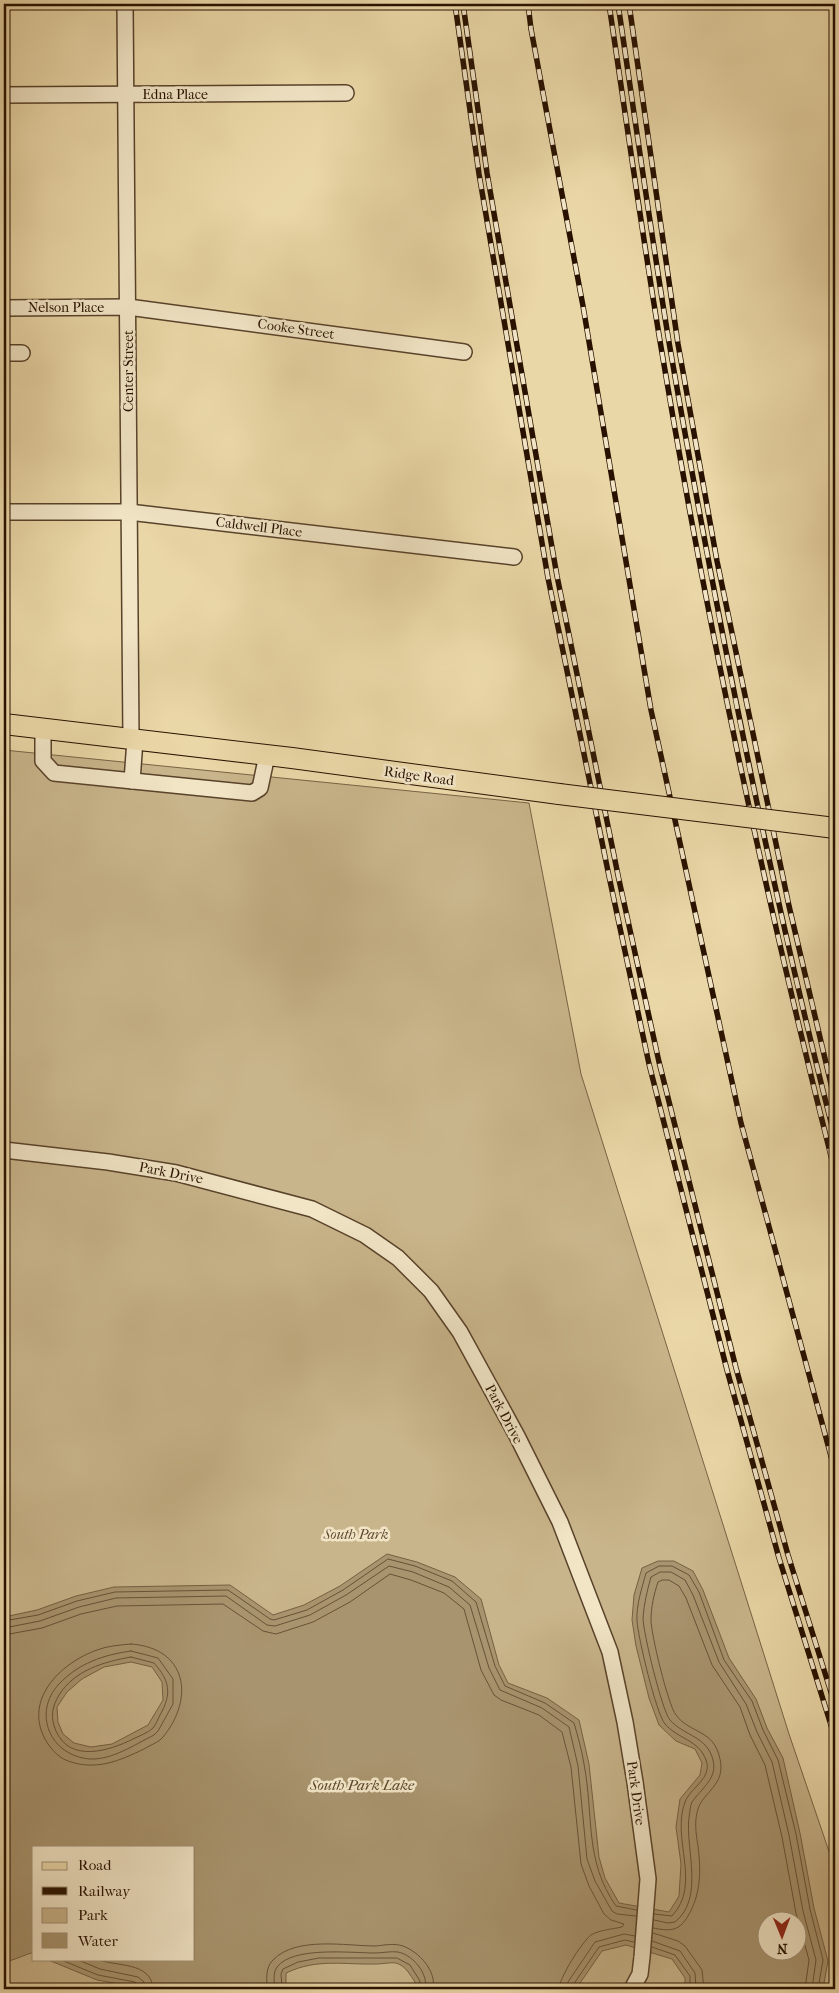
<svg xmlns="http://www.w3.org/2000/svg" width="839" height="1993" font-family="'IM FELL French Canon',serif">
<rect width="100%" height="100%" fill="#ead7a7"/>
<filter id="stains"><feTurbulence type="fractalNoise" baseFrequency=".004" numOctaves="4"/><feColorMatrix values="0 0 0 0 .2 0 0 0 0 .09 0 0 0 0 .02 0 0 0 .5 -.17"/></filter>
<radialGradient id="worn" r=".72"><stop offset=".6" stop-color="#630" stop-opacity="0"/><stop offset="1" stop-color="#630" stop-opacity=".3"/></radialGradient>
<path fill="#c9b58b" stroke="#786346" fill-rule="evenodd" d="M4,750L529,803L581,1074L789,1734L835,1869V1989H4ZM34,1847H194V1959H34ZM766,1920H796V1950H766Z"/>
<path fill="#a8946e" stroke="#756042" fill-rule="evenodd" d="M387,1554L417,1562L455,1577L481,1599L499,1665L508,1683L547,1698L579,1720L589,1764L599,1857L605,1878L619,1903L669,1912L679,1896L681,1864L676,1827L680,1799L700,1775L702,1763L695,1749L676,1741L659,1725L649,1698L636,1646L632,1620L634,1595L642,1568L658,1561H674L693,1571L703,1590L729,1658L756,1699L767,1728L783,1758L800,1833L814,1908L828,1961L823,1989H685V1978L672,1959L626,1945L602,1951L576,1989H413L415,1982C410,1975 406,1966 396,1963C391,1962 383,1964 377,1964C343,1965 318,1958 286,1973V1986L288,1989H146L97,1980L46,1959H194V1847H34V1954L31,1953L4,1963V1617L37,1610L76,1596L114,1587L230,1585L273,1615L304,1605L340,1586ZM131,1662L152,1667L162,1682L163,1700L148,1725L112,1744L91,1747L74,1743L63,1734L58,1722L57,1707L67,1692L82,1679L104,1667ZM766,1920H796V1950H766Z"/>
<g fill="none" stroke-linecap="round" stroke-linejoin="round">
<g stroke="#685237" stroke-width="1">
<path d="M4,1621L38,1615L77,1601L115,1592L228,1590L270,1619L274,1620L307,1610L343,1590L388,1559L415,1566L452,1581L476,1602L495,1666L505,1686L545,1703L574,1723C578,1737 582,1751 584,1764C594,1816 584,1860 616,1906L637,1910"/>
<polyline points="4,1628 40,1621 79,1607 116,1598 226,1596 267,1625 275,1626 310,1615 346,1595 389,1566 413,1572 449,1587 470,1605 489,1668 500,1690 542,1708 569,1727 578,1766 587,1859 595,1881 612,1911 617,1914 636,1916"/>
<path d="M4,1635L42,1628L81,1614L117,1606L223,1604L263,1631L276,1634L313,1622L350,1602L390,1574L411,1580L444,1593L464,1609L481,1670L494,1695L501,1700L539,1715L562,1732L571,1767L581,1864L589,1886L604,1914L611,1920L624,1924L622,1927C613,1929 599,1930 591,1935C582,1942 559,1978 559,1989"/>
<path d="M131,1644C187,1648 195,1698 163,1737C158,1743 150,1745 144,1749C119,1761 96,1771 68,1761C57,1757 48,1746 43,1735C26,1696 63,1662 97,1650C107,1646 120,1645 131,1644Z"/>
<path d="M131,1651L158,1658L173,1679V1704L158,1731L154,1735C134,1745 112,1760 90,1759C50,1756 32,1713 59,1684C79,1663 103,1655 131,1651Z"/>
<path d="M131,1657L154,1663C170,1681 172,1694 160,1715C158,1719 156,1724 153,1728C148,1733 139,1736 133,1739C109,1751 70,1763 56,1731C50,1717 52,1707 59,1695C75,1670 103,1662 131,1657Z"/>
<path d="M654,1914L672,1916C702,1884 671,1839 685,1802C690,1788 713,1778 706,1760C699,1740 678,1739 665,1724C656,1713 638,1637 637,1621C636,1605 642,1588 646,1573L659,1566H672L689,1575L699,1592L724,1660L752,1701L763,1730L778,1760L796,1834L810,1909L823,1960L818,1989"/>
<path d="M654,1920L668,1923L675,1922C705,1898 685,1848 689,1817C690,1812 690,1806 692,1802C701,1789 718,1778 713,1760C707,1736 684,1736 670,1720C662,1711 643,1632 643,1618C644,1604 647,1591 651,1577L660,1572H671L685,1580L693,1595L719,1662L746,1704L757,1732L772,1762L789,1835L803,1911L816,1960L812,1989"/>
<path d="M653,1928C669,1931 679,1932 688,1916C701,1894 701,1871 698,1846C696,1834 694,1821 698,1809C703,1792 726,1785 720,1759C714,1729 690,1734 676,1715C668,1705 651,1634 651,1620C651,1607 654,1594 658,1582L662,1580H669L679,1586L686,1598L712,1665L740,1707L750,1735L765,1765L782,1837L796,1913L809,1960L805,1989"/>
<polyline points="653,1933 678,1941 685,1946 702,1970 704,1989"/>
<polyline points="652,1941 680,1951 695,1973 696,1989"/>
<polyline points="652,1947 675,1955 690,1976 690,1989"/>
<polyline points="59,1959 98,1975 135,1982 138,1985 139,1989"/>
<polyline points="76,1959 100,1969 138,1977 144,1982 146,1989"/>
<path d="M96,1959C115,1967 152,1961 153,1989"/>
<path d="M267,1989C267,1979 265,1968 273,1960C296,1936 346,1946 376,1946C385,1945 394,1943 403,1946C419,1952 437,1971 433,1989"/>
<path d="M275,1989C274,1982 273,1972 277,1967C293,1946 351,1953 375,1953C382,1953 391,1951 398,1952C413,1955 429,1974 425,1989"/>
<polyline points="282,1989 281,1974 283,1969 298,1962 319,1958 397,1958 410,1965 420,1981 418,1989"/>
<polyline points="566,1989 568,1982 595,1942 624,1934 635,1936"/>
<polyline points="572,1989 573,1985 599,1947 625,1940 634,1942"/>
</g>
<defs>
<g id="minor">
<polyline points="125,4 131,739"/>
<polyline points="4,95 346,93"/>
<polyline points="4,308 128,307 464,352"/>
<polyline points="4,353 22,353"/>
<polyline points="4,512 129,512 514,557"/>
<polyline points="43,728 43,761 54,773 252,793 260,788 267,755"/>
<polyline points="132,781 135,740"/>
<polyline points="4,1150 108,1162 176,1173 312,1209 365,1235 398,1258 431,1291 460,1332 517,1436 560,1522 610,1652 625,1722 635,1782 648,1879 642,1957 640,1974 632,1989"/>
</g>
<polyline id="major" points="4,724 292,758 559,794"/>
</defs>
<use href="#minor" stroke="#58422a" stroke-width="18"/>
<use href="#major" stroke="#281100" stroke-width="22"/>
<use href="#minor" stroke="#f1e5c6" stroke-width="15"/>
<use href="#major" stroke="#ead7a7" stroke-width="20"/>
<defs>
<g id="rail">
<polyline points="455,4 479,174 548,578 610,881 649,1064 727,1370 779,1558 835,1738"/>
<polyline points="463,4 487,173 557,576 619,880 659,1062 736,1368 788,1555 835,1705"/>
<polyline points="528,4 531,29 583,306 651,710 741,1123 835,1471"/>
<path d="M609,4C626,118 642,233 661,347C707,624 766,900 835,1172"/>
<path d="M618,4C635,118 651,234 670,348C716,613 768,877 835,1138"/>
<polyline points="629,4 678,344 717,561 789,906 835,1101"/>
</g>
</defs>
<use href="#rail" stroke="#281100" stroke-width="5.5"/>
<use href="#rail" stroke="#f1e5c6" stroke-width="4" stroke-dasharray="11" stroke-linecap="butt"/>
<defs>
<polyline id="major-bridge" points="559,794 835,828"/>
</defs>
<use href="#major-bridge" stroke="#281100" stroke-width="22" stroke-linecap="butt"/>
<use href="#major-bridge" stroke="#ead7a7" stroke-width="20"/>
</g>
<g text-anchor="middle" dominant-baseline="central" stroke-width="5" stroke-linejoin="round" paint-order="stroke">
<g font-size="14" fill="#281100" stroke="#f1e5c6">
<text x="175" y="94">Edna Place</text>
<text x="66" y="307">Nelson Place</text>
<text transform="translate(296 329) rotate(8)">Cooke Street</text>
<text transform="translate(128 371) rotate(-90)">Center Street</text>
<text transform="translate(259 527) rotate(7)">Caldwell Place</text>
<text transform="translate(419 776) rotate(8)">Ridge Road</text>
<text transform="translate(171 1173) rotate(11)">Park Drive</text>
<text transform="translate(504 1414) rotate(62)">Park Drive</text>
<text transform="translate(636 1793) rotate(82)">Park Drive</text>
</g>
<g font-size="14" font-style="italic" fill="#604a31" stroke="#f1e5c6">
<text x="356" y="1534">South Park</text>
</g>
<g font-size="15" font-style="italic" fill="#5b452c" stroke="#f1e5c6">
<text x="362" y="1785">South Park Lake</text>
</g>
</g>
<rect width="839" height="1993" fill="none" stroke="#ead7a7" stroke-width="20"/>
<rect x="5" y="5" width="829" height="1983" fill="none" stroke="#281100" stroke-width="2.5"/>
<rect x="10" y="10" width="819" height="1973" fill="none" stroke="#281100"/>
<rect x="32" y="1846" width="162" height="115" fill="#f1e5c6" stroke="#a19077"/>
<rect x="42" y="1862" width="25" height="8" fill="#ead7a7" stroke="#a19077"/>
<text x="78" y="1870" font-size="15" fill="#281100">Road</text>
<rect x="42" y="1887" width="25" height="8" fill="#281100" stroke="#a19077"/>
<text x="78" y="1896" font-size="15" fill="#281100">Railway</text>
<rect x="42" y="1908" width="25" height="15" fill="#c9b58b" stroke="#a19077"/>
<text x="78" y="1920" font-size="15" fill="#281100">Park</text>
<rect x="42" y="1933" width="25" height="15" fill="#a8946e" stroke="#a19077"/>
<text x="78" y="1946" font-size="15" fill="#281100">Water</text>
<g transform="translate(782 1936) rotate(179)"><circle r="24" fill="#f1e5c6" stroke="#a19077"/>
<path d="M0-4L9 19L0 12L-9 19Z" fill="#8f2418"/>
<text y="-8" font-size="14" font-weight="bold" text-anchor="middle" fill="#281100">N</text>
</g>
<rect width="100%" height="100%" filter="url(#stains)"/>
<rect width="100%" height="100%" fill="url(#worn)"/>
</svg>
